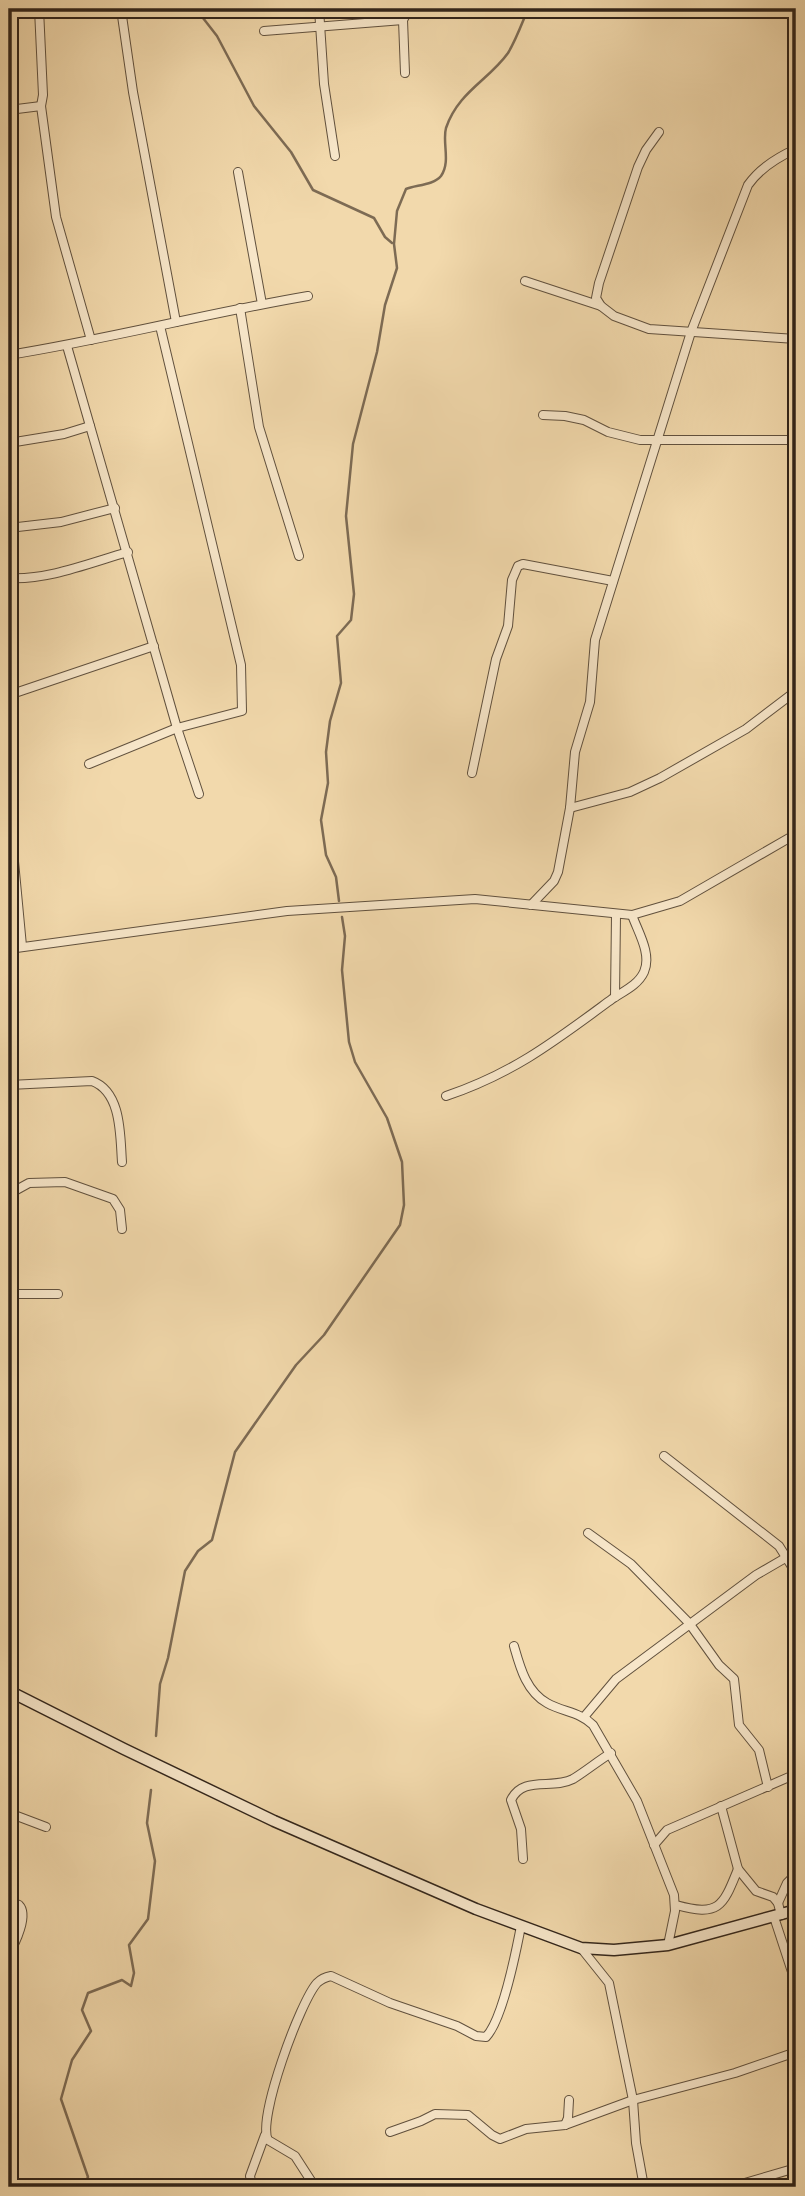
<svg xmlns="http://www.w3.org/2000/svg" width="805" height="2196" font-family="'EB Garamond',serif">
<rect width="100%" height="100%" fill="#f2d9ac"/>
<filter id="stains"><feTurbulence type="fractalNoise" baseFrequency=".00286" numOctaves="4"/><feColorMatrix values="0 0 0 0 .2 0 0 0 0 .09 0 0 0 0 .02 0 0 0 .5 -.17"/></filter>
<radialGradient id="worn" r=".72"><stop offset=".6" stop-color="#630" stop-opacity="0"/><stop offset="1" stop-color="#630" stop-opacity=".3"/></radialGradient>
<g fill="none" stroke-linecap="round" stroke-linejoin="round">
<g stroke="#7d6b54" stroke-width="2.5">
<polyline points="196,9 217,36 254,106 291,152 313,190 374,218 385,237 392,243"/>
<path d="M339,901L336,877L326,855L321,820L328,783L326,752L330,721L341,683L337,636L351,620L354,594L346,516L353,444L377,352L385,305L397,268L394,244L397,211L406,189C416,185 434,185 441,176C451,162 442,142 446,128C458,92 489,80 508,53C516,40 522,23 528,9"/>
<polyline points="156,1736 160,1684 168,1658 185,1571 198,1551 212,1540 235,1452 296,1365 324,1335 400,1225 404,1205 402,1162 387,1118 355,1062 349,1042 342,970 345,936 342,917"/>
<polyline points="83,2187 88,2177 61,2099 72,2060 91,2031 82,2010 88,1993 122,1980 131,1986 134,1973 129,1945 148,1919 155,1861 147,1823 151,1790"/>
</g>
<defs>
<g id="street">
<polyline points="39,9 43,95 41,106 56,217 91,340"/>
<polyline points="121,9 133,92 176,322"/>
<polyline points="319,9 324,84 335,156"/>
<polyline points="264,31 403,20"/>
<polyline points="405,73 403,20 409,9"/>
<polyline points="9,110 41,106"/>
<polyline points="659,132 646,150 638,167 599,283 596,298 601,306 614,316 649,329 796,339"/>
<polyline points="238,172 262,304"/>
<polyline points="525,281 601,306"/>
<polyline points="240,308 259,427 299,556"/>
<polyline points="67,346 177,728 199,794"/>
<path d="M9,355C109,339 208,313 308,296"/>
<polyline points="543,415 565,416 584,420 608,432 640,440 796,440"/>
<polyline points="9,443 64,434 90,426"/>
<polyline points="9,528 61,522 115,508"/>
<path d="M9,578C49,580 89,563 128,552"/>
<polyline points="9,695 154,646"/>
<polyline points="89,764 177,728 242,711 241,665 160,326"/>
<polyline points="472,773 496,659 508,626 512,580 518,566 523,564 613,581"/>
<polyline points="570,808 630,792 660,778 746,729 796,691"/>
<polyline points="11,830 22,946"/>
<path d="M531,905L554,881L558,872L570,808L575,752L590,702L595,640L691,332L748,185C760,168 778,157 796,149"/>
<polyline points="9,949 287,911 475,899 632,915 680,901 796,834"/>
<polyline points="615,997 616,915"/>
<path d="M9,1085L92,1081C122,1092 120,1136 122,1162"/>
<path d="M446,1096C514,1073 555,1041 612,999C624,991 638,985 644,972C652,954 638,932 632,915"/>
<polyline points="9,1194 29,1183 65,1182 113,1199 120,1210 122,1229"/>
<polyline points="9,1294 58,1294"/>
<polyline points="664,1456 779,1546 796,1573"/>
<polyline points="588,1533 631,1564 689,1623 719,1665 734,1679 739,1725 759,1750 768,1787"/>
<path d="M514,1646C520,1667 526,1691 547,1703C563,1712 580,1712 593,1725L637,1801L674,1895L675,1911L668,1945"/>
<polyline points="584,1717 616,1679 756,1575 787,1557"/>
<polyline points="721,1806 738,1869 756,1891 773,1897 778,1903 781,1915"/>
<polyline points="9,1813 46,1827"/>
<polyline points="654,1845 667,1830 796,1774"/>
<path d="M523,1859L521,1829L511,1800C523,1775 552,1790 573,1779C586,1771 598,1761 611,1753"/>
<path d="M9,1901C10,1901 19,1905 19,1905C29,1915 15,1944 9,1953"/>
<polyline points="778,1903 787,1883 796,1874"/>
<path d="M676,1905C720,1917 723,1906 738,1869"/>
<polyline points="774,1917 796,1984"/>
<polyline points="581,1948 609,1983 633,2100 636,2143 644,2187"/>
<polyline points="565,2125 568,2118 569,2100"/>
<polyline points="390,2132 421,2121 435,2114 468,2115 492,2135 500,2139 526,2129 565,2125 633,2100 735,2073 796,2052"/>
<polyline points="252,2187 250,2176 265,2135"/>
<path d="M315,2187L295,2156L268,2140C257,2119 300,2002 317,1983C321,1979 326,1977 331,1976L390,2003L457,2026L476,2036L486,2037C503,2019 516,1952 521,1926"/>
<polyline points="731,2187 796,2168"/>
</g>
<polyline id="secondary" points="9,1691 124,1749 274,1821 476,1909 581,1948 614,1950 668,1945 796,1910"/>
</defs>
<use href="#street" stroke="#61513e" stroke-width="10"/>
<use href="#secondary" stroke="#31241a" stroke-width="13"/>
<use href="#street" stroke="#f7e6c9" stroke-width="8"/>
<use href="#secondary" stroke="#f7e6c9" stroke-width="10"/>
</g>
<rect width="805" height="2196" fill="none" stroke="#f2d9ac" stroke-width="35"/>
<rect x="10" y="10" width="784" height="2175" fill="none" stroke="#31241a" stroke-width="3.5"/>
<rect x="18" y="18" width="770" height="2161" fill="none" stroke="#31241a" stroke-width="2"/>
<rect width="100%" height="100%" filter="url(#stains)"/>
<rect width="100%" height="100%" fill="url(#worn)"/>
</svg>
